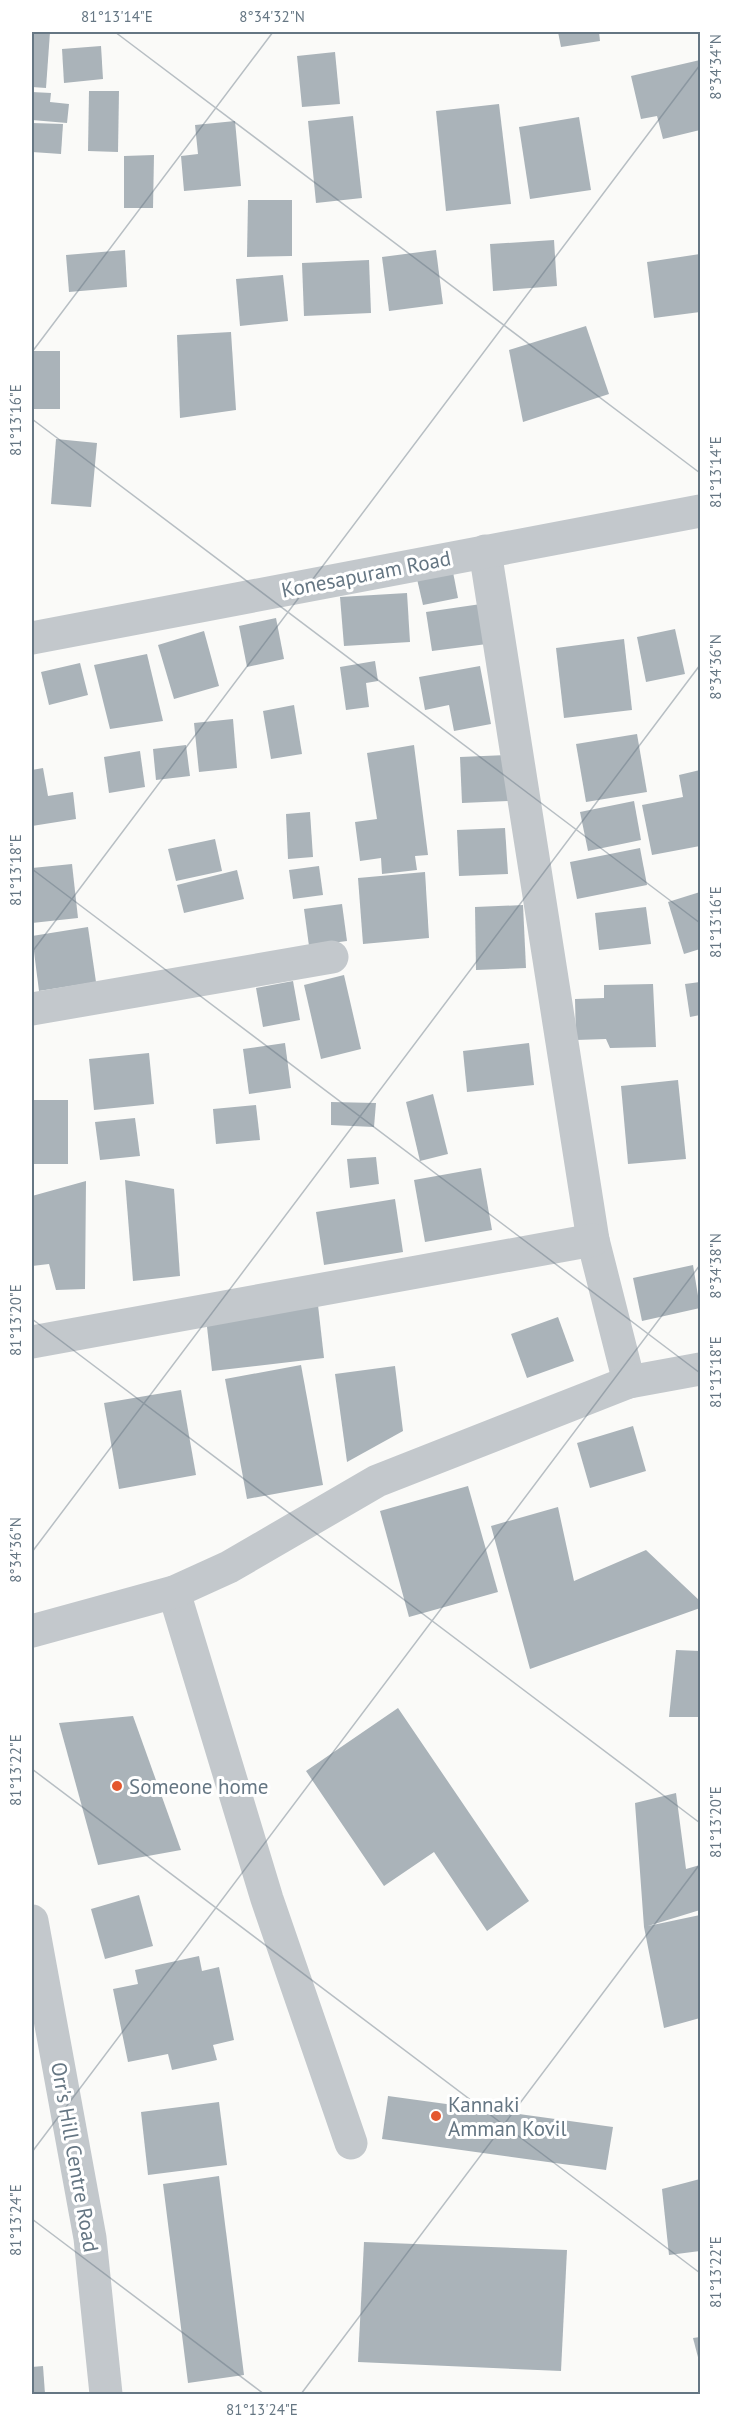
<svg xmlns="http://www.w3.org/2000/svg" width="732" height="2426" font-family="'PT Sans',sans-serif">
<rect width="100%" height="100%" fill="#fafaf8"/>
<g fill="#aab3b9">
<polygon points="32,32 50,32 46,88 32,87"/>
<polygon points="558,32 599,32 600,41 561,47"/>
<polygon points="101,46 103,79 64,83 62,49"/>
<polygon points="335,52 340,104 302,107 297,56"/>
<polygon points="700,60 700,130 663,139 657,116 641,119 631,76"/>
<polygon points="89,91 119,91 118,152 88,151"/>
<polygon points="32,92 51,93 50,102 69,104 67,123 32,120"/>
<polygon points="499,104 511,204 446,211 436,111"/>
<polygon points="353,116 362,198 316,203 308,121"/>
<polygon points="579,117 591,190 530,199 519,127"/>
<polygon points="235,121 241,186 184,191 181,156 198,154 195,125"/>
<polygon points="32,123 63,124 61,154 32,152"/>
<polygon points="154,155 153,208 124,208 124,156"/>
<polygon points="248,200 292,200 292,256 247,257"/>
<polygon points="554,240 557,286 493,291 490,244"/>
<polygon points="125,250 127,287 69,292 66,255"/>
<polygon points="436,250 443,304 389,311 382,257"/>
<polygon points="700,254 700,312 654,318 647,262"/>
<polygon points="369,260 371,313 304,316 302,263"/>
<polygon points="283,275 288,321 240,326 236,279"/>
<polygon points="586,326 609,394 523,422 509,350"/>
<polygon points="231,332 236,410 180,418 177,335"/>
<rect x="32" y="351" width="28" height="58"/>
<polygon points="56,439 97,443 91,507 51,504"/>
<polygon points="453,572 458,598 423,605 417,579"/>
<polygon points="407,593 410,642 344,646 340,597"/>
<polygon points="481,604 487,644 432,651 426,612"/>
<polygon points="276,618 284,659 247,667 239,626"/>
<polygon points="675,629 685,674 646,682 637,637"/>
<polygon points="204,631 219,686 174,699 158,645"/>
<polygon points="624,639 632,710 564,718 556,648"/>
<polygon points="147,654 163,721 110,729 94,665"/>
<polygon points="375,661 378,681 366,683 369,707 346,710 340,667"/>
<polygon points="80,663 88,695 49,705 41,672"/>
<polygon points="480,666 491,724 454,731 449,705 425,710 419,677"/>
<polygon points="294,705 302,754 271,759 263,711"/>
<polygon points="233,719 237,768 199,772 194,723"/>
<polygon points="637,734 647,792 586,802 576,744"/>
<polygon points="186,745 190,776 156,780 153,749"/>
<polygon points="414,745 428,855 415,856 417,870 382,874 381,858 360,861 355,822 377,819 367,753"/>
<polygon points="140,751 145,787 109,793 104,757"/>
<polygon points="507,755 508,801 462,803 460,757"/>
<polygon points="43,768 48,796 73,792 76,819 32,826 32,770"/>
<polygon points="700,770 700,846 652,855 642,805 683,797 679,775"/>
<polygon points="634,801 641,840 588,851 580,812"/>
<polygon points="310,812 313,857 288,859 286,814"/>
<polygon points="505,828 508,874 459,876 457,830"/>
<polygon points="215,839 222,871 176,881 168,849"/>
<polygon points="640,848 647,885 577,899 570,862"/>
<polygon points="72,864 78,918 32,923 32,868"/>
<polygon points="319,866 323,895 293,899 289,870"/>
<polygon points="237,870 244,899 184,913 177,885"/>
<polygon points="425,872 429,938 363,944 358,878"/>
<polygon points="700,892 700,949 684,954 668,902"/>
<polygon points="342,904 347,941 309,946 304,909"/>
<polygon points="523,905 526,968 476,970 475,907"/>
<polygon points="646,907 651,944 599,950 595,913"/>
<polygon points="88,927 96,982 39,991 32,936"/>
<polygon points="344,975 361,1049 321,1059 304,985"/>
<polygon points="293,981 300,1020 263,1027 256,988"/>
<polygon points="700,982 700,1015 690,1017 685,984"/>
<polygon points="653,984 656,1047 610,1048 606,1039 576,1040 575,999 604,998 604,985"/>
<polygon points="285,1043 291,1088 249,1094 243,1049"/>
<polygon points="529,1043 534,1085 467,1092 463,1051"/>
<polygon points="149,1053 154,1104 94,1110 89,1059"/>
<polygon points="678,1080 686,1159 628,1164 621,1086"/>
<polygon points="433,1094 448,1154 420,1161 406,1102"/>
<rect x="32" y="1100" width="36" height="64"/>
<polygon points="331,1102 376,1103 374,1127 331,1125"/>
<polygon points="256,1105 260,1140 216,1144 213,1109"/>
<polygon points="135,1118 140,1156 100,1160 95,1122"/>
<polygon points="376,1157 379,1184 350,1188 347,1159"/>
<polygon points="481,1168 492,1230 425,1242 414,1180"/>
<polygon points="125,1180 174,1189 180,1276 133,1281"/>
<polygon points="86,1181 85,1289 56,1290 49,1264 32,1266 32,1196"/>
<polygon points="395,1199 403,1252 324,1265 316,1212"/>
<polygon points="693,1265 700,1308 642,1321 633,1278"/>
<polygon points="318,1305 324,1358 212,1371 206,1318"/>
<polygon points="558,1317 574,1361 527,1378 511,1334"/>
<polygon points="301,1365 323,1485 247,1499 225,1379"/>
<polygon points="395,1366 403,1431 347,1462 335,1374"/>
<polygon points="181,1390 196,1475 119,1489 104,1403"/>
<polygon points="633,1426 646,1471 590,1488 577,1443"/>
<polygon points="468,1486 498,1592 409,1617 380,1511"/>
<polygon points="558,1507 574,1581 646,1550 700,1601 700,1608 530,1669 491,1526"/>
<polygon points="676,1650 700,1651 700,1717 669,1717"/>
<polygon points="398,1708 529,1901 487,1931 434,1852 384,1886 306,1771"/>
<polygon points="133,1716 181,1850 98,1865 59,1723"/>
<polygon points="676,1793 686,1869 700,1865 700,1910 648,1926 700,1915 700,2018 664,2028 644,1927 635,1803"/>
<polygon points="139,1895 153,1946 105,1959 91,1909"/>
<polygon points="199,1956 202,1971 219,1967 234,2040 213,2045 217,2060 172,2070 168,2054 128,2062 113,1989 138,1984 135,1970"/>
<polygon points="388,2096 613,2127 606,2170 382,2139"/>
<polygon points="219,2102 227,2165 148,2175 141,2112"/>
<polygon points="219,2176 244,2375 188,2383 163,2184"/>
<polygon points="700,2179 700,2251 669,2255 662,2189"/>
<polygon points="364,2242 567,2250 561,2371 358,2362"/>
<polygon points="700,2337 700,2365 693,2338"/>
<polygon points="43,2366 45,2394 32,2394 32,2367"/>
</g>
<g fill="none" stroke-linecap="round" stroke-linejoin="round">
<g stroke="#c3c8cc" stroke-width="33">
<polyline points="485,551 593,1240 629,1382"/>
<polyline points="32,638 700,511"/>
<polyline points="32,1009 332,957"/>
<polyline points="32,1342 593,1240"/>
<polyline points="174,1592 267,1899 351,2143"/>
<polyline points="32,1631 174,1592 229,1567 377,1481 629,1382 700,1369"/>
</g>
<polyline stroke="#c3c8cc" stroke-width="33" points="32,1921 90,2238 106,2394"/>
</g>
<path fill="none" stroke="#657683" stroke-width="1.5" stroke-opacity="0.45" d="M115,32L700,473M32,352L273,32M32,419L700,923M32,869L700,1373M32,952L700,65M32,1319L700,1823M32,1552L700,665M32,1769L700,2273M32,2152L700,1265M32,2219L264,2394M301,2394L700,1864"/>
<g fill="#e4572e" stroke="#fff" stroke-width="2">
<circle cx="117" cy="1786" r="6"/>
<circle cx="436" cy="2116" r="6"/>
</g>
<g text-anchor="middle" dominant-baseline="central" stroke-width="6" stroke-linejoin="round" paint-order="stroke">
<g font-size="21" fill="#657683" stroke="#fff">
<text transform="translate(366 574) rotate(-11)">Konesapuram Road</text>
<text transform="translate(75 2157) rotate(80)">Orr's Hill Centre Road</text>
</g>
<g font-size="21" fill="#657683" stroke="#fff" text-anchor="start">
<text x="129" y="1786">Someone home</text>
<text x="448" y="2104">Kannaki<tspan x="448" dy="24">Amman Kovil</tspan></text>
</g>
</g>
<rect width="732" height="2426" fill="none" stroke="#ffffff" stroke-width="66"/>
<rect x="33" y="33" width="666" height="2360" fill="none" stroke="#657683" stroke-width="2"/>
<g font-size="15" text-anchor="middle" fill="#657683">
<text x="117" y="22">81°13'14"E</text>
<text x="272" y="22">8°34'32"N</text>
<text transform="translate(716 67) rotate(-90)" y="5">8°34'34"N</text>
<text transform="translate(16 420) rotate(-90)" y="5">81°13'16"E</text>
<text transform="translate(716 472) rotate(-90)" y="5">81°13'14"E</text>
<text transform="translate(716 667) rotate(-90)" y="5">8°34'36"N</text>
<text transform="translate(16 870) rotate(-90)" y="5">81°13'18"E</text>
<text transform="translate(716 922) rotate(-90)" y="5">81°13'16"E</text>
<text transform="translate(716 1266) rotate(-90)" y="5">8°34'38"N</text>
<text transform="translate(16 1320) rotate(-90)" y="5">81°13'20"E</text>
<text transform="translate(716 1372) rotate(-90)" y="5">81°13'18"E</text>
<text transform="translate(16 1550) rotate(-90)" y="5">8°34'36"N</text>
<text transform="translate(16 1770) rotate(-90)" y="5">81°13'22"E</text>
<text transform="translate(716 1822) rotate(-90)" y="5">81°13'20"E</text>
<text transform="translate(16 2220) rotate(-90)" y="5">81°13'24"E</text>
<text transform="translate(716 2272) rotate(-90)" y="5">81°13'22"E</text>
<text x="262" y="2415">81°13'24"E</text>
</g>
</svg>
